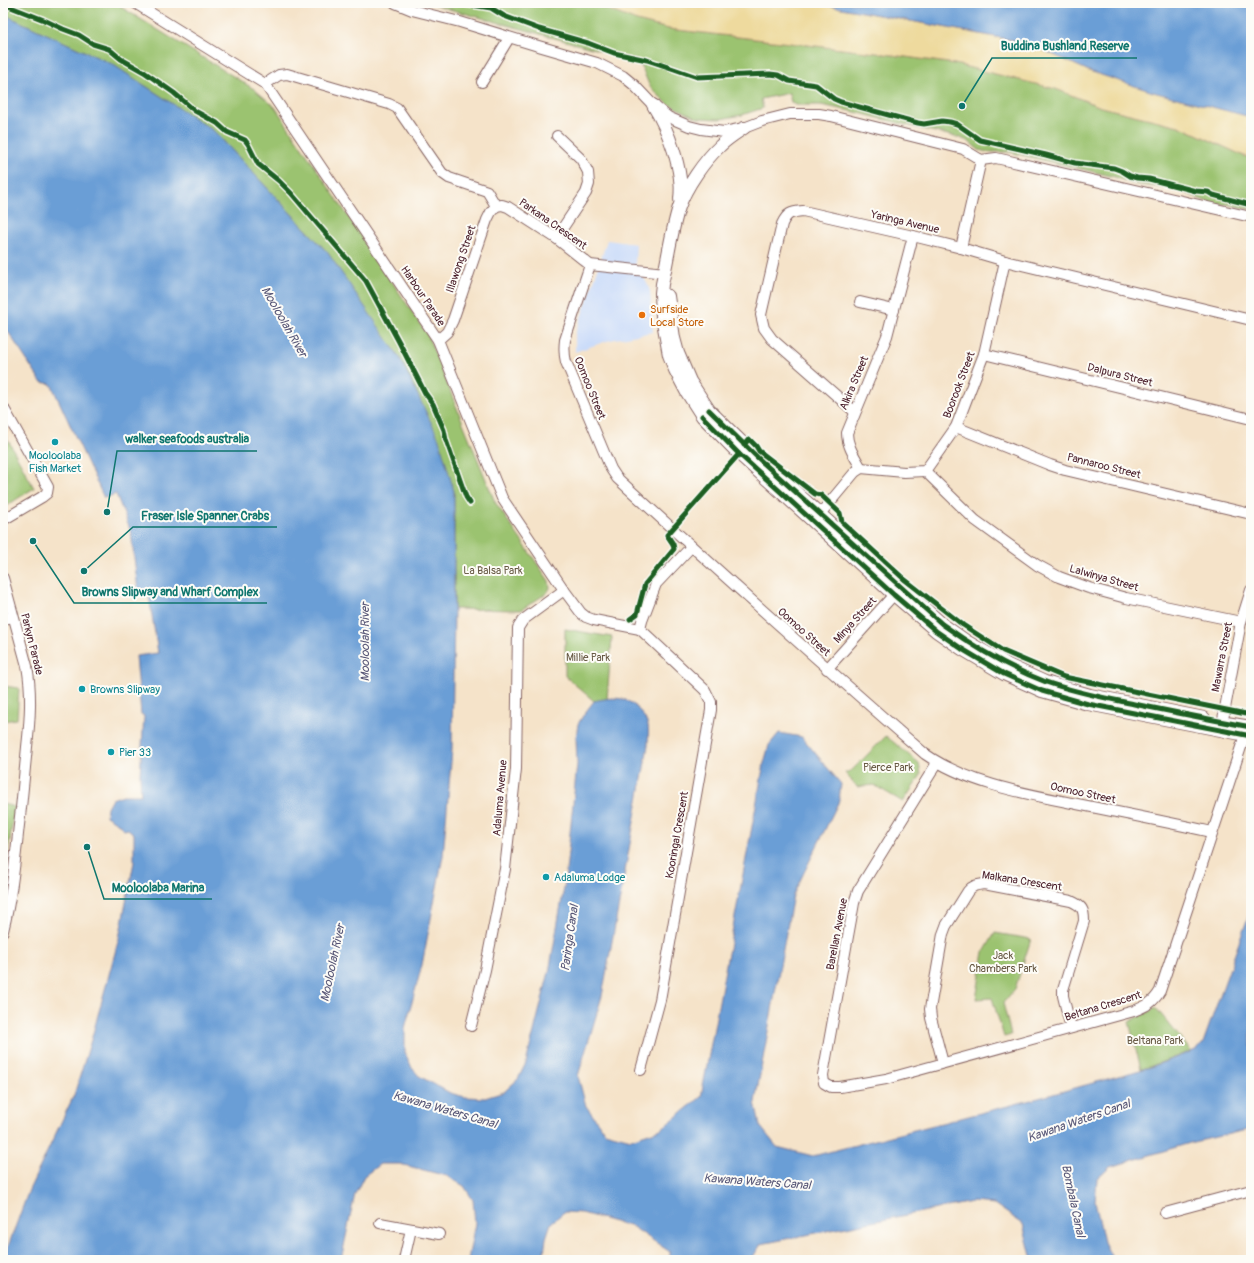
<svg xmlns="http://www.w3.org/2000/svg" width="1254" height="1263" font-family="Pangolin,sans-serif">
<rect width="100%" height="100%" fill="#fdfcf7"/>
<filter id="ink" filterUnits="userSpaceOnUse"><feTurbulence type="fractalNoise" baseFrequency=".025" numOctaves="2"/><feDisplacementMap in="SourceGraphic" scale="8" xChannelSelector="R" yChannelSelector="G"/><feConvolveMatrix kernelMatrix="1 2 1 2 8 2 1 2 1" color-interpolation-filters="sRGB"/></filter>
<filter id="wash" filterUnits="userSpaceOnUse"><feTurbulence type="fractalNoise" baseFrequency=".012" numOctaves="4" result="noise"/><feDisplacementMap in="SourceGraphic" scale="16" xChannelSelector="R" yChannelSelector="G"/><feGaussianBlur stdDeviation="0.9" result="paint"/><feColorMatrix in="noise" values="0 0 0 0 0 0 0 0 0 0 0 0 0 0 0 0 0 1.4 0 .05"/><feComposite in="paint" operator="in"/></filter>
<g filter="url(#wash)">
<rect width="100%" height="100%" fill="#f5e3c9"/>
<polygon fill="#cbdcf9" points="607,240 636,244 635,265 647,283 650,291 653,332 610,340 575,352 575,334 593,284"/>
<g fill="#9bc36f" stroke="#72714d">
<polygon points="3,3 121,3 121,7 254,89 275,107 427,334 495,502 549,581 550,588 547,593 521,610 454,609 454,491 328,253 214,131 112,64 3,14"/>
<polygon points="427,3 591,3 637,21 669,29 885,54 955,64 1056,89 1101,107 1179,126 1244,156 1251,157 1251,209 1227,204 1221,205 1208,202 1175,189 1134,184 1115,177 1010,152 987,152 979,150 968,141 957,137 927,130 851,111 821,105 795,105 791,102 789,93 761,99 763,108 742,115 720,119 698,118 668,104 650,87 639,61"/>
<polygon points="3,431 34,488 3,508"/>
<polygon points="565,629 612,637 607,699 594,701 565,676"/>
<polygon points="3,686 19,688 17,719 3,721"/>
<polygon points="886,736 919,763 921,775 903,802 874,785 857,787 845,773 852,770"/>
<polygon points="3,804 15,807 3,883"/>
<polygon points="995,933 1031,939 1015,989 1003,1003 1011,1035 1004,1037 992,998 976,999 984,952"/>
<polygon points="1156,1008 1191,1051 1149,1067 1141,1069 1129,1022"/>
</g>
<polygon fill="#eeda9e" stroke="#9c7c64" points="591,3 815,3 1028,43 1089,71 1251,117 1251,157 1244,156 1179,126 1101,107 1056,89 955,64 885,54 669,29 637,21"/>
<g fill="#6b9ed6" stroke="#5a5e80">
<polygon points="815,3 1251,3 1251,117 1153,92 1089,71 1028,43"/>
<path d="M3,14L112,64L214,131L328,253L400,358L439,439L454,491V609L452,750L443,856L422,965L405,1028V1053L412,1068L419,1076L450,1093L465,1097L485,1098L504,1092L518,1079L526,1063L549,972L565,882L577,764L576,738L578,724L584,714L594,701C603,699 613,697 622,699C633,701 644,714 648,725C649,731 648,740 648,746L602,996L578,1076L586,1106L605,1132L631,1139L661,1129L701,1097L764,763L769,745L779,733L802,737L841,784L839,801L793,895L755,1102L760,1126L777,1147L813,1156L1035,1099L1151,1067L1198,1049L1203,1043L1251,909V1129L1190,1143L1110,1167L1097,1179L1095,1201L1104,1242L1113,1260H1032L1023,1224L994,1204L972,1202L761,1244L751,1260H670V1252L633,1227L582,1213L564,1212L551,1223L546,1238L543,1260H468L475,1223L473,1200L464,1186L447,1176L400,1164H380L364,1176L355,1194L341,1260H3L29,1190L74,1095L92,1037L119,938L134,862V834L128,829L124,830L119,824L106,816L107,808L112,799L123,795H141L140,775L144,716L141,714L136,656L158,653L148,590L138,591L131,532L116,494L104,498L51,384L41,382L3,324Z"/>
</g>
</g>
<g filter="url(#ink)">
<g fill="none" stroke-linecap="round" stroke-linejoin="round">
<defs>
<g id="minor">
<polyline points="135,3 265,84 438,340 502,498 564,590 581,613 586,617 594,620 640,629"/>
<polyline points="395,3 412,10 460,22 535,45 597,63 623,76 634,85 653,105 668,117 689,126 701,129 724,132 744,128 762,121 790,114 819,114 831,116 963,149 981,160 996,158 1005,160 1251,217"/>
<polyline points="482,82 509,38"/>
<polyline points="265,84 279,75 287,74 389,104 397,108 442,173 449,178 487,191 496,206 502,205 508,207 556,238 590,265 665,273"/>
<polyline points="556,238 586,193 589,184 588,172 581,159 557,136"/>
<polyline points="961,248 981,160"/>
<path d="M590,265L565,340C564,348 564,354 566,362L611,469L617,478C718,571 821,663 925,754C968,784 1027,794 1077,804C1122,813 1167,822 1212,832"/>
<polyline points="860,302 894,310"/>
<polyline points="438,340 447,332 453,320 487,220 491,212 496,206"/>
<polyline points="984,354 1251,419"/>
<polyline points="3,407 48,487 47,493 42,497 3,520"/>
<path d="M855,412L772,339L764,328L761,315L782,224C787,213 791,212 803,211L913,236L961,248L1005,261L1251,320"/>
<polyline points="956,427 1050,465 1065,470 1251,514"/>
<polyline points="861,468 904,472 925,471 956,427 984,354 1005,261"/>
<path d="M861,468C855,457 847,446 847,433L887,336L913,236"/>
<polyline points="925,471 975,520 1037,565 1059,577 1089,588 1126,598 1241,622"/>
<polyline points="815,520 855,472 861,468"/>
<path d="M3,578L27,666C32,693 30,720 27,747C25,768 23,788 21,808C16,849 13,891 3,931"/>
<polyline points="3,619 13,617"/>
<polyline points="640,629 705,690 711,702 711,710 660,1000 641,1070"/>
<polyline points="640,629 642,621 656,584 691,547"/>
<polyline points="827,669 898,590"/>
<polyline points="1221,730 1241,622 1251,590"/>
<path d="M937,763L858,891L854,903L823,1075L824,1083L831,1087H840L886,1079L1134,1011C1146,1006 1153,1003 1160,991L1247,729"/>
<polyline points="471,1026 485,970 505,869 516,769 518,628 523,620 564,590"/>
<path d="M943,1063L931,1018L930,1009L943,934L946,926L968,891C973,885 977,885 984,884L1071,901C1082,906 1084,909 1084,921L1063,990V996L1071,1028"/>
<polyline points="1165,1213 1251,1190"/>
<polyline points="380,1223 439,1234"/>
<polyline points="404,1260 411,1229"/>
</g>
<g id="major">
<path d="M653,105C668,129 684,171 680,199"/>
<path d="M744,128C735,134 727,139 720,146C704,161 686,187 679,207C671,232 668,259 662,284L661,293L662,316L669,355L675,370L686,391L702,416L739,454L894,595L936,631L962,649L1004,674L1042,691L1088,704L1251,736"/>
<polyline points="668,296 674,338 678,353 690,381 709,410 758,458 942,624 966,641 1008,665 1045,682 1090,695 1204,718"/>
<polyline points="1226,723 1251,727"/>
</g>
</defs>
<use href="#minor" stroke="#866462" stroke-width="12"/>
<use href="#major" stroke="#866462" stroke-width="14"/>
<use href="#minor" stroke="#fff" stroke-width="10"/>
<use href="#major" stroke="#fff" stroke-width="12"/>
<defs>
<g id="cycleway">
<polyline points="458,3 491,8 504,16 539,29 588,43 614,53 647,60 674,69 697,77 770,74 778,75 789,81 816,85 834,99 841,102 918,123 924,124 942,121 950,122 957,124 980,140 1046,155 1075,163 1114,168 1122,171 1130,176 1137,178 1149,179 1196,191 1208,192 1213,195 1251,205"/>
<polyline points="3,4 44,20 63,29 79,35 93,44 109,49 121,59 144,72 174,93 195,111 217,123 227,132 245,140 248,144 258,164 279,181 291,193 366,281 399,342 425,393 433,404 444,430 446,440 466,497 470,503"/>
<path d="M709,410L758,458L942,624C974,647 1009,668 1046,682C1074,692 1105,698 1134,704C1173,712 1212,720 1251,727"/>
<polyline points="702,416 739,454 894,595 936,631 962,649 1004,674 1042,691 1088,704 1251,736"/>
<polyline points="744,445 749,439 756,446 759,451 815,494 821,495 840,513 842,522 904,579 963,625 1003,651 1064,677 1251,715"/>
<polyline points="630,619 637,614 645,584 674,549 673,544 667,535 739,454"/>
</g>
</defs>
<use href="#cycleway" stroke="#fdfcf7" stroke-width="8"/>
<use href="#cycleway" stroke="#1b5e20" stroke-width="5"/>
</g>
</g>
<circle fill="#e8710a" stroke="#fdfcf7" stroke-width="1.5" cx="642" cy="315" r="4"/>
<g fill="#0f9aa8" stroke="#fdfcf7" stroke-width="1.5">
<circle cx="55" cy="442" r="4"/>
<circle cx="82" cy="689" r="4"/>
<circle cx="111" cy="752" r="4"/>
<circle cx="546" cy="877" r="4"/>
</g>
<g text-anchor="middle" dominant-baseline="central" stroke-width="4" stroke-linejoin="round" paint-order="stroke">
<g font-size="11" fill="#4a1f2b" stroke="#fdfcf7">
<text transform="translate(905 222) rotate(13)">Yaringa Avenue</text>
<text transform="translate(553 224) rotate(35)">Parkana Crescent</text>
<text transform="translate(461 259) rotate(-71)">Illawong Street</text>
<text transform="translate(423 296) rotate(56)">Harbour Parade</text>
<text transform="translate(1120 375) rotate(14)">Dalpura Street</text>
<text transform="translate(854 383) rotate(-67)">Alkira Street</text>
<text transform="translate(959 385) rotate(-69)">Boorook Street</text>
<text transform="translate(590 388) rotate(68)">Oomoo Street</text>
<text transform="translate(1104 466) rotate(14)">Pannaroo Street</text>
<text transform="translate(1104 578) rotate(16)">Lalwinya Street</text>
<text transform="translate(855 620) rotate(-48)">Minya Street</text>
<text transform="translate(804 632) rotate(42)">Oomoo Street</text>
<text transform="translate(32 644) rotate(76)">Parkyn Parade</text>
<text transform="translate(1222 657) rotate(-79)">Mawarra Street</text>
<text transform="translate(1083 793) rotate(12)">Oomoo Street</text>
<text transform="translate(500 798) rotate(-85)">Adaluma Avenue</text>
<text transform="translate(677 835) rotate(-80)">Kooringal Crescent</text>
<text transform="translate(1022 881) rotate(9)">Malkana Crescent</text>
<text transform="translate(837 934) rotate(-79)">Barellan Avenue</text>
<text transform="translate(1103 1006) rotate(-17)">Beltana Crescent</text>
</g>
<g font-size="11" fill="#c56008" stroke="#fdfcf7" text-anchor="start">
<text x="650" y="309">Surfside<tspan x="650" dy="13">Local Store</tspan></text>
</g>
<g font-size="11" fill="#0d838f" stroke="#fdfcf7" text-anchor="start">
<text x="55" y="455" text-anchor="middle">Mooloolaba<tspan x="55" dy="13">Fish Market</tspan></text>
<text x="90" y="689">Browns Slipway</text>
<text x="119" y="752">Pier 33</text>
<text x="554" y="877">Adaluma Lodge</text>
</g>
<g font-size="11" fill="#665843" stroke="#fdfcf7">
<text x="493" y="570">La Balsa Park</text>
<text x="588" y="657">Millie Park</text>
<text x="888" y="767">Pierce Park</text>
<text x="1003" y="955">Jack<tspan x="1003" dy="13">Chambers Park</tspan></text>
<text x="1155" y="1040">Beltana Park</text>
</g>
<g font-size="12" font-style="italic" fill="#595878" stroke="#fdfcf7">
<text transform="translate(284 322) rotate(60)">Mooloolah River</text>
<text transform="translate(365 642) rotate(-90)">Mooloolah River</text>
<text transform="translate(570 938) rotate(-82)">Paringa Canal</text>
<text transform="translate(333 963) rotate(-78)">Mooloolah River</text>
<text transform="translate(445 1110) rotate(16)">Kawana Waters Canal</text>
<text transform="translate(1079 1121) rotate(-19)">Kawana Waters Canal</text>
<text transform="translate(757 1182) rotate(4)">Kawana Waters Canal</text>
<text transform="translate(1073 1201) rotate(78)">Bombala Canal</text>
</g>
</g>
<path fill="none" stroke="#0f766e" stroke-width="1.5" d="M962 106L992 58H1137M107 512L117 451H257M84 571L133 527H277M33 541L74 603H267M87 847L104 899H212"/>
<g fill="#0f766e" stroke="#fdfcf7" stroke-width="1.5">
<circle cx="962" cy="106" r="4"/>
<circle cx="107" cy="512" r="4"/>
<circle cx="84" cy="571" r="4"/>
<circle cx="33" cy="541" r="4"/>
<circle cx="87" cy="847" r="4"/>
</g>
<g font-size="12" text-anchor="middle" font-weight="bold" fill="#0f766e" stroke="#fdfcf7" stroke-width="4" stroke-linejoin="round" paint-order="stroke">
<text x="1065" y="50">Buddina Bushland Reserve</text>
<text x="187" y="443">walker seafoods australia</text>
<text x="205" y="520">Fraser Isle Spanner Crabs</text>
<text x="170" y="596">Browns Slipway and Wharf Complex</text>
<text x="158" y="892">Mooloolaba Marina</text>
</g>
<rect width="1254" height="1263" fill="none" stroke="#fdfcf7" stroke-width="16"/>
</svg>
